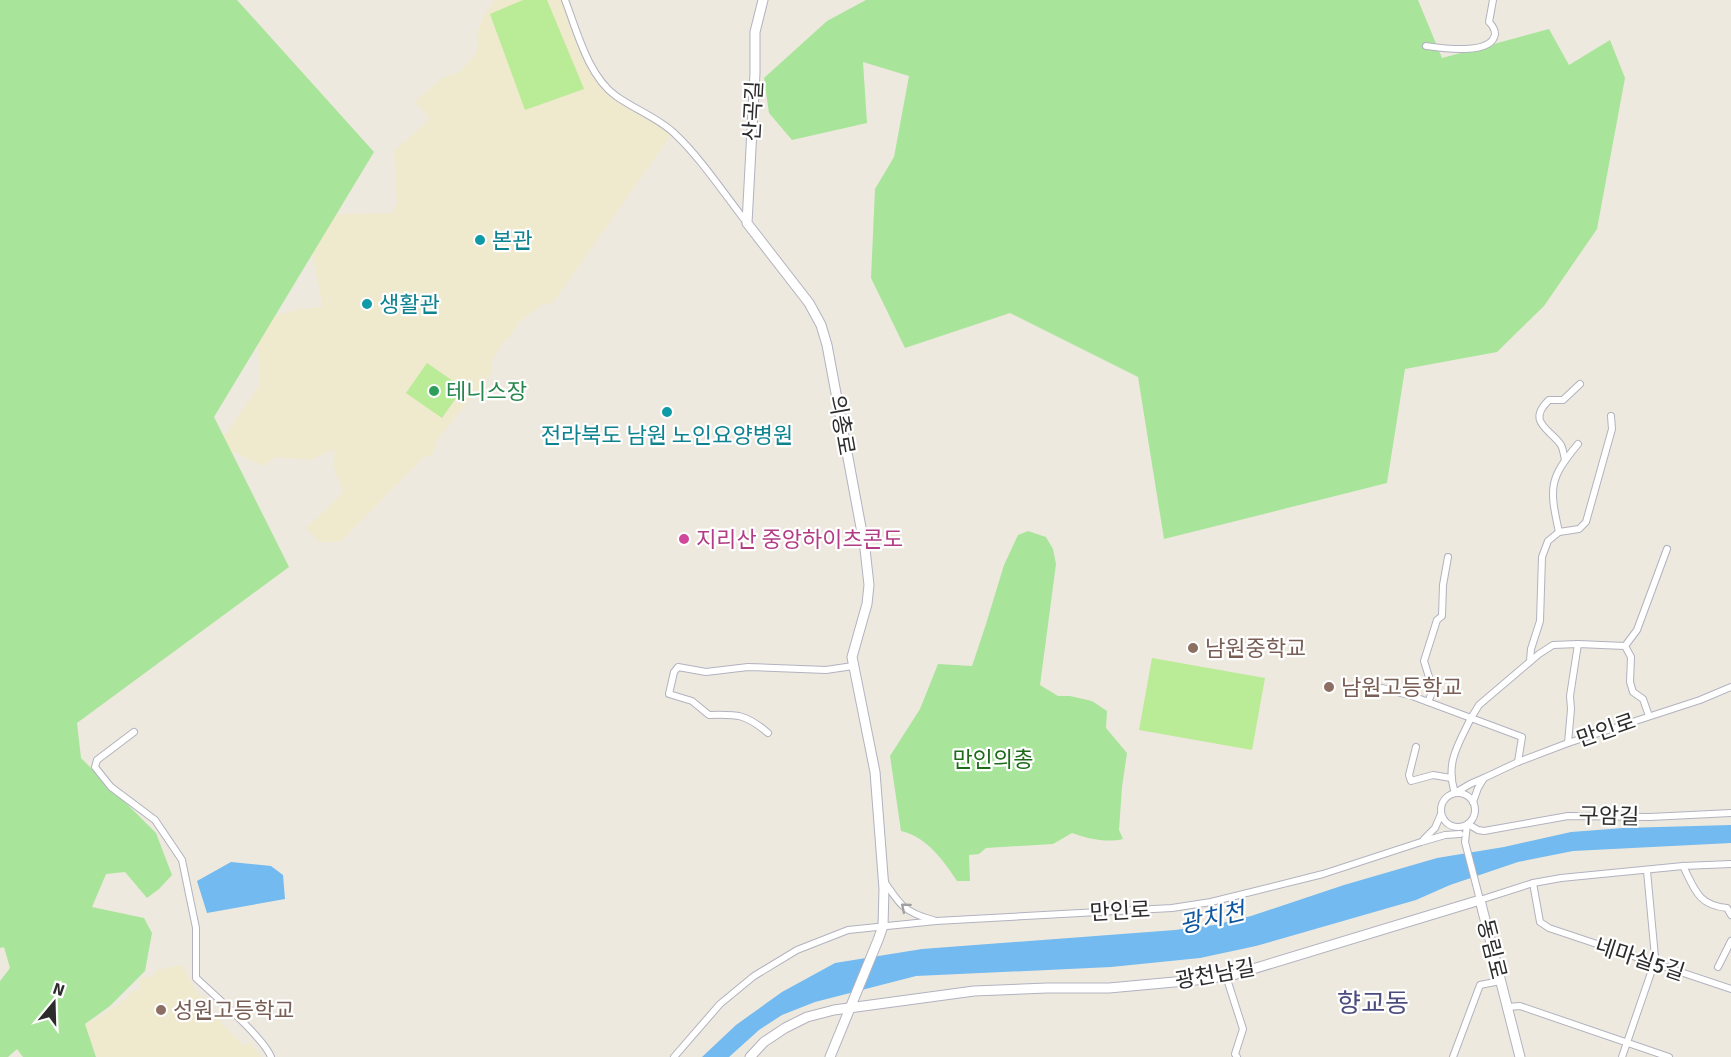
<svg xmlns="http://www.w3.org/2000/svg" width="1731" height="1057" font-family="Signika,'Noto Sans KR',sans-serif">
<rect width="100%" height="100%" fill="#eee9de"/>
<g fill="#efe9ce">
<polygon points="495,0 565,0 593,70 614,95 673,132 553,303 544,304 520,321 511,336 505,340 491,362 491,373 437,440 432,456 426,455 340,542 319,542 306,528 344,492 333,466 335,449 310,460 276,457 262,466 237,453 212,453 260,385 257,321 299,309 323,307 304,215 393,213 397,202 394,151 430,119 415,102 442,78 459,72 475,55 478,45 477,34 483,17"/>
<polygon points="182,965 197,993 212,1005 213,1014 243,1046 249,1042 261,1057 97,1057 85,1025 125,1000 131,991 140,990 140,978 153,976 157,970"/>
</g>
<g fill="#a9e49b">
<polygon points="0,0 237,0 374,152 214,417 289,567 77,723 81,758 156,833 172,875 159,889 147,898 125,872 106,874 92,907 144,918 152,933 145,971 110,1006 85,1024 96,1057 23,1057 17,1049 8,1057 0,1057 0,981 10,968 4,947 0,948"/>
<polygon points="866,0 1418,0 1442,58 1549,29 1569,65 1610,40 1625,78 1597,229 1544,306 1497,352 1405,369 1387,483 1164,539 1138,377 1010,313 905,348 871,278 875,189 894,157 909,76 863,62 867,123 792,140 769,113 764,78 827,21"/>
<path d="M1028,531L1046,537L1053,549L1056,564L1040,685L1058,696H1070L1092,701L1107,711L1106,728L1127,753L1122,787L1119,830L1123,839C1107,843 1088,839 1072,833L1053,844L986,848L979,854L969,855L970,881H957C943,860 927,837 901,831L890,756L920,709L938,664L972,666L986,624L1004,565L1018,535Z"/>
</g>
<g fill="#baeb97">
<polygon points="523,0 547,0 584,89 525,110 490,14"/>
<polygon points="427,363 463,388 442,418 406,393"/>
<polygon points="1152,658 1265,678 1252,750 1139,730"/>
</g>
<g fill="#72baf0">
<polygon points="1731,825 1731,843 1573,851 1518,862 1450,885 1416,900 1256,946 1200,958 1111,967 916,976 815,1002 782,1015 759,1030 729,1057 702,1057 736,1025 782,992 835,963 922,949 1175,930 1214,925 1251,916 1344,885 1437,858 1504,847 1571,832 1623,828"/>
<polygon points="231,862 271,866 283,875 285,899 207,913 197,881"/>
</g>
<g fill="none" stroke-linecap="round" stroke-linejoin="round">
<defs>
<g id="street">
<path d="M565,0C577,31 588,76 616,96C634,109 658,118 674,133C700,157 725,195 747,223"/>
<path d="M1426,46C1440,48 1492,56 1495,34C1495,29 1493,26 1489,22L1493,0"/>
<path d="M1565,460C1564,455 1563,449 1561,445C1550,429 1526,422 1549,400H1563L1580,384"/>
<path d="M1559,532C1549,487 1549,479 1578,444"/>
<polyline points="1530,661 1531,649 1540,621 1542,557 1548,541 1559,532 1579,529 1586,522 1612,429 1611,416"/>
<path d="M1382,688L1412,696L1471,718C1458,745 1445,763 1455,793L1470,784L1484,778L1478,788L1473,802"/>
<polyline points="1428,702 1433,690 1424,661 1437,620 1442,616 1443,585 1448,557"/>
<polyline points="1649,716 1643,699 1633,692 1630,682 1631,657 1625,646 1637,630 1667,549"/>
<path d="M134,732L97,760L95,767L111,787L155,820L182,860L196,928V978C213,994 264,1038 271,1057"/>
<path d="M768,733C746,714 737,714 709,715L692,701L669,694L674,672L678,667L706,672L748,667L826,670L853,666"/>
<polyline points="1568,743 1571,709 1570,696 1578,644"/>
<polyline points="1416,747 1409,775 1411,781 1433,775 1451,778"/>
<polyline points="1518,762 1522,737 1471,718 1479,705 1539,654 1553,645 1578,644 1625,646"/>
<polyline points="1484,778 1518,762 1568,743 1700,700 1731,687"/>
<circle cx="1458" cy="810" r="17"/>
<polyline points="1468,824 1478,830 1484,831 1568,816 1650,817 1731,813"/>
<polyline points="1467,825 1465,842 1480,900 1533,883 1561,878 1683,866 1731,864"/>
<polyline points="1424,839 1435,828 1441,814"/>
<path d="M1683,866C1695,890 1698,905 1727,908L1731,915"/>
<path d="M884,881C900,905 904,912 933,920"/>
<polyline points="1533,883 1540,922 1549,928 1731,989"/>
<polyline points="1718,967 1731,941"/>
<polyline points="1226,976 1243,1029 1235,1054 1237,1057"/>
<polyline points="1507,1007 1520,1006 1669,1057"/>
<polyline points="674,1057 720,1004 754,976 797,950 848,930 936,921 1172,908 1211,902 1323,874 1421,842 1445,835 1460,834"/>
<polyline points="1453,1057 1480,985 1500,981"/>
<polyline points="1622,1057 1654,964 1655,957 1647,871"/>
</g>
<g id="secondary">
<polyline points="763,0 755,32 755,73 747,223 809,303 821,325 827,345 865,549 869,585 867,604 852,657 875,772 884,889 883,926 878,940 830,1057"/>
<polyline points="750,1057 764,1042 785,1028 807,1017 834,1010 974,991 1047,988 1109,988 1196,980 1233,975 1480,900 1520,1057"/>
</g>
</defs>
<use href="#street" stroke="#b2b2c0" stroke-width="8"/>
<use href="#secondary" stroke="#b2b2c0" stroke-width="11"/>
<use href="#street" stroke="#fff" stroke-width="6"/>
<use href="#secondary" stroke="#fff" stroke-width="9"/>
</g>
<defs><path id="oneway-chevron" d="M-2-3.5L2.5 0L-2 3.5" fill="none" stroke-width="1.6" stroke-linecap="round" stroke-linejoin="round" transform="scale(1.5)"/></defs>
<use stroke="#a0a0a0" href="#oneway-chevron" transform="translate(905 907) rotate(-140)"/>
<g fill="#0f9aa8" stroke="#fff" stroke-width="2">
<circle cx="480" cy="240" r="6"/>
<circle cx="367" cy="304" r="6"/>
<circle cx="667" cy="412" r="6"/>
</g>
<circle fill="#2e9e5b" stroke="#fff" stroke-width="2" cx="434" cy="391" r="6"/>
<circle fill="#d1479c" stroke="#fff" stroke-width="2" cx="684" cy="539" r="6"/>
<g fill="#8d6e63" stroke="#fff" stroke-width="2">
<circle cx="1193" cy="648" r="6"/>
<circle cx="1329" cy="687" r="6"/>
<circle cx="161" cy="1010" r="6"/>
</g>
<g text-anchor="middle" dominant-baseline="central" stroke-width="4.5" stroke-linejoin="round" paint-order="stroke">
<g font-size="22" fill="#2c2c2c" stroke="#fff">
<text transform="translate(753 111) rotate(-87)">산곡길</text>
<text transform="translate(842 425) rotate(80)">의총로</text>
<text transform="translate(1606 730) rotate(-19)">만인로</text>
<text transform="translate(1609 816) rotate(1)">구암길</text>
<text transform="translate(1120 911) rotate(-3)">만인로</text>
<text transform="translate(1492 949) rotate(76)">동림로</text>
<text transform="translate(1640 959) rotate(18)">네마실5길</text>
<text transform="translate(1215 974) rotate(-10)">광천남길</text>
</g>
<g font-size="22" fill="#0d838f" stroke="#fff" text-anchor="start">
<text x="492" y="240">본관</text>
<text x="379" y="304">생활관</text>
<text x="667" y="435" text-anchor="middle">전라북도 남원 노인요양병원</text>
</g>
<g font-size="22" fill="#27864d" stroke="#fff" text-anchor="start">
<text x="446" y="391">테니스장</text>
</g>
<g font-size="22" fill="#b23c85" stroke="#fff" text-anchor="start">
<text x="696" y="539">지리산 중앙하이츠콘도</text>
</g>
<g font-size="22" fill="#785e54" stroke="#fff" text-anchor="start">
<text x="1205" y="648">남원중학교</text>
<text x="1341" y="687">남원고등학교</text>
<text x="173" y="1010">성원고등학교</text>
</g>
<g font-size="22" fill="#1e6b1a" stroke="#fff">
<text x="993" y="759">만인의총</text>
</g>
<g font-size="24" font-style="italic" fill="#0d569f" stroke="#fff">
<text transform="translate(1212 918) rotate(-13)">광치천</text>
</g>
<g font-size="26" fill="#4c4d7e" stroke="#fff">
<text x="1373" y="1004">향교동</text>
</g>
</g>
<g transform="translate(54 1003) rotate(19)" stroke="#ffffff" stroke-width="4.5" paint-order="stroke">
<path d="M0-4.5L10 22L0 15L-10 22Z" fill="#2c2c2c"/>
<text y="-9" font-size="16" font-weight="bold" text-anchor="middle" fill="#2c2c2c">N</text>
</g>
</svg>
